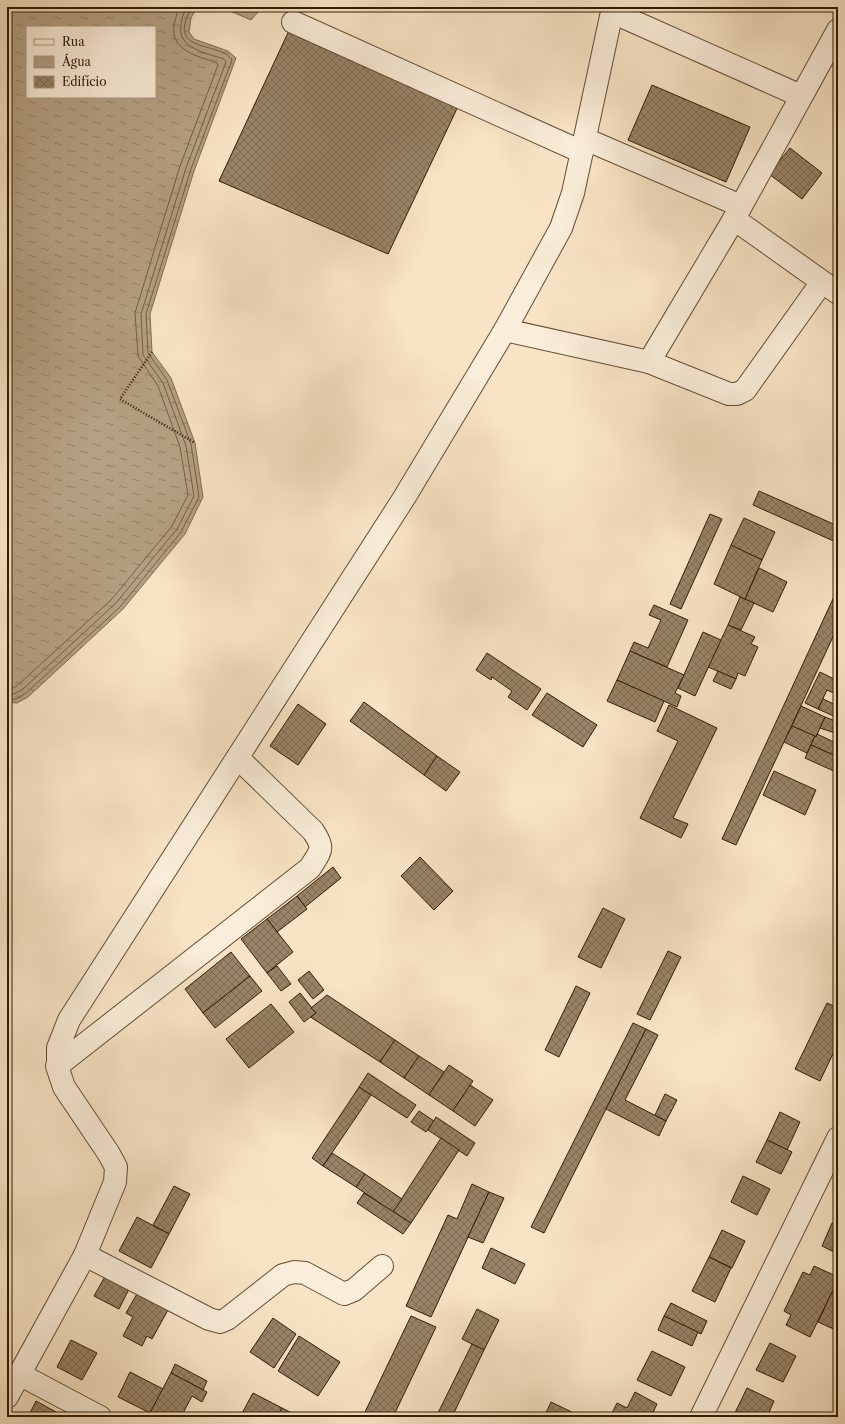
<svg xmlns="http://www.w3.org/2000/svg" width="845" height="1424" font-family="'Libre Caslon Text',serif">
<defs>
<pattern id="water-ripples" width="26" height="14" patternUnits="userSpaceOnUse"><rect width="26" height="14" fill="#b4a083"/><path d="M2 4q2-2 4 0t4 0M15 11q2-2 4 0t4 0" fill="none" stroke="#938269"/></pattern>
<pattern id="building-cross-hatch" width="8" height="8" patternUnits="userSpaceOnUse"><rect width="8" height="8" fill="#988468"/><path d="M0 0l8 8M0 8l8-8" fill="none" stroke="#7d6b53"/></pattern>
</defs>
<rect width="100%" height="100%" fill="#f8e4c5"/>
<filter id="stains"><feTurbulence type="fractalNoise" baseFrequency=".005" numOctaves="4"/><feColorMatrix values="0 0 0 0 .2 0 0 0 0 .09 0 0 0 0 .02 0 0 0 .5 -.17"/></filter>
<radialGradient id="worn" r=".72"><stop offset=".6" stop-color="#630" stop-opacity="0"/><stop offset="1" stop-color="#630" stop-opacity=".3"/></radialGradient>
<g fill="url(#water-ripples)" stroke="#806b50" fill-rule="evenodd">
<path d="M7,7H197L191,18L189,32L194,39L228,51L236,58L194,171L150,314L152,352L171,378L195,443L203,497L185,534L123,609L28,697L17,703L7,702ZM27,27H155V97H27Z"/>
<polygon points="221,7 261,7 258,12 251,20"/>
</g>
<g fill="none" stroke-linecap="round" stroke-linejoin="round">
<g stroke="#725e43" stroke-width="1">
<path d="M7,688H13L19,684L112,599L172,526L188,495L180,447L158,386L138,356L135,313L180,166L218,65L217,63C198,56 170,51 174,25C176,19 176,13 180,7"/>
<path d="M7,694H14L23,689L116,603L177,529L194,496L186,446L163,383L143,355L141,314L186,168L226,62L224,59C207,53 177,49 181,25C182,18 183,13 187,7"/>
<path d="M7,699H16L26,693L120,607L181,532L199,497L191,444L167,380L148,353L146,314L191,169L232,60C219,40 164,55 192,7"/>
</g>
</g>
<g fill="url(#building-cross-hatch)" stroke="#311c03">
<polygon points="293,22 462,98 388,254 219,181"/>
<polygon points="652,85 750,127 726,182 628,140"/>
<polygon points="790,148 822,173 802,199 769,174"/>
<polygon points="759,491 838,526 838,543 753,505"/>
<polygon points="710,514 722,519 681,609 670,604"/>
<polygon points="744,518 775,532 762,560 731,545"/>
<polygon points="731,545 762,560 745,599 714,584"/>
<polygon points="759,568 787,582 773,612 745,599"/>
<polygon points="838,588 838,626 736,845 722,839"/>
<polygon points="740,597 754,603 741,630 728,625"/>
<polygon points="654,605 688,620 667,667 630,651 634,642 648,648 661,620 649,615"/>
<polygon points="728,625 755,637 751,644 758,647 745,676 738,673 736,679 708,667"/>
<polygon points="703,632 721,640 695,696 678,688"/>
<polygon points="630,651 684,675 675,693 681,696 677,707 617,680"/>
<polygon points="487,653 541,689 527,710 508,697 512,691 492,677 491,680 476,670"/>
<polygon points="718,671 736,679 731,689 713,681"/>
<polygon points="820,672 838,681 838,695 827,690 818,709 805,703"/>
<polygon points="617,680 664,701 655,722 607,701"/>
<polygon points="547,693 597,725 583,747 532,715"/>
<polygon points="823,699 838,706 838,718 818,709"/>
<polygon points="364,702 437,756 424,775 350,721"/>
<polygon points="298,704 326,724 298,765 270,746"/>
<polygon points="669,705 717,728 673,818 688,824 681,838 640,818 678,741 657,731"/>
<polygon points="801,706 825,717 816,737 792,726"/>
<polygon points="825,717 838,722 838,734 820,728"/>
<polygon points="792,726 815,736 807,753 784,742"/>
<polygon points="817,734 838,744 838,751 836,756 811,745 815,736 816,737"/>
<polygon points="811,745 838,757 838,773 805,758"/>
<polygon points="437,756 460,772 446,791 424,775"/>
<polygon points="774,771 816,790 805,815 763,795"/>
<polygon points="420,857 453,891 434,910 401,876"/>
<polygon points="333,867 341,878 305,907 297,896"/>
<polygon points="297,896 307,909 277,932 267,919"/>
<polygon points="603,908 625,919 601,968 578,957"/>
<polygon points="267,919 293,952 267,973 241,939"/>
<polygon points="668,951 681,957 650,1020 637,1014"/>
<polygon points="231,952 250,976 203,1013 185,989"/>
<polygon points="277,966 291,984 281,991 267,973"/>
<polygon points="309,971 324,990 313,999 298,980"/>
<polygon points="250,976 262,991 215,1028 203,1013"/>
<polygon points="576,986 590,993 559,1057 545,1050"/>
<polygon points="300,993 316,1013 304,1022 289,1002"/>
<polygon points="327,995 395,1040 380,1062 312,1018 311,1017 316,1013 311,1008"/>
<polygon points="827,1003 838,1008 838,1043 820,1081 795,1069"/>
<polygon points="271,1004 294,1032 249,1068 226,1039"/>
<polygon points="633,1023 646,1029 544,1233 531,1227"/>
<polygon points="646,1029 658,1035 625,1100 666,1121 659,1136 606,1109"/>
<polygon points="395,1040 419,1056 404,1078 380,1062"/>
<polygon points="419,1056 444,1072 429,1095 404,1078"/>
<polygon points="449,1065 473,1081 453,1111 429,1095"/>
<polygon points="368,1073 416,1105 407,1118 359,1087"/>
<polygon points="470,1085 493,1100 475,1126 453,1111"/>
<polygon points="359,1087 371,1095 323,1166 312,1158"/>
<polygon points="665,1094 677,1100 666,1121 655,1115"/>
<polygon points="419,1111 434,1121 426,1132 411,1122"/>
<polygon points="780,1112 800,1122 787,1150 767,1140"/>
<polygon points="436,1117 475,1143 467,1156 428,1130"/>
<polygon points="441,1138 459,1150 411,1223 393,1212"/>
<polygon points="767,1140 792,1152 781,1174 756,1162"/>
<polygon points="332,1153 365,1174 356,1187 323,1166"/>
<polygon points="365,1174 402,1199 393,1212 356,1187"/>
<polygon points="743,1176 770,1189 757,1215 731,1202"/>
<polygon points="472,1184 489,1192 431,1317 406,1306 448,1215 457,1219"/>
<polygon points="174,1186 190,1194 169,1234 153,1225"/>
<polygon points="489,1192 504,1198 483,1243 468,1237"/>
<polygon points="364,1193 411,1223 403,1234 357,1203"/>
<polygon points="137,1217 169,1234 151,1268 119,1251"/>
<polygon points="832,1223 838,1226 838,1254 822,1246"/>
<polygon points="722,1230 745,1241 732,1268 709,1257"/>
<polygon points="491,1248 525,1264 515,1284 482,1268"/>
<polygon points="709,1257 731,1268 715,1302 692,1291"/>
<polygon points="814,1266 838,1277 838,1280 810,1337 786,1325 791,1315 784,1311 803,1272 810,1275"/>
<polygon points="107,1273 131,1285 119,1309 94,1296"/>
<polygon points="138,1292 169,1308 152,1339 147,1336 142,1346 123,1336 133,1317 126,1313"/>
<polygon points="832,1292 838,1295 838,1331 818,1322"/>
<polygon points="671,1303 707,1321 701,1334 664,1316"/>
<polygon points="477,1309 499,1320 484,1350 462,1339"/>
<polygon points="411,1316 436,1327 393,1417 376,1417 365,1412"/>
<polygon points="664,1316 698,1332 692,1346 658,1330"/>
<polygon points="273,1318 296,1334 274,1368 250,1352"/>
<polygon points="299,1336 340,1362 318,1396 278,1371"/>
<polygon points="71,1340 97,1353 82,1380 57,1367"/>
<polygon points="770,1343 796,1356 783,1382 756,1370"/>
<polygon points="472,1344 484,1350 452,1417 436,1417"/>
<polygon points="652,1351 685,1367 671,1396 637,1380"/>
<polygon points="175,1364 207,1381 203,1390 171,1373"/>
<polygon points="130,1372 163,1389 150,1413 118,1397"/>
<polygon points="171,1373 207,1392 202,1402 192,1396 181,1417 156,1417 150,1413"/>
<polygon points="747,1388 774,1401 767,1417 737,1417 734,1415"/>
<polygon points="635,1392 657,1404 651,1417 610,1417 617,1403 627,1408"/>
<polygon points="253,1393 282,1408 277,1417 240,1417"/>
<polygon points="36,1401 65,1417 28,1417"/>
<polygon points="551,1402 582,1417 544,1417"/>
<polygon points="282,1408 300,1417 277,1417"/>
</g>
<g fill="none" stroke-linecap="round" stroke-linejoin="round">
<defs>
<g id="minor">
<polyline points="612,12 801,96"/>
<polyline points="293,22 582,152"/>
<polyline points="585,139 741,206"/>
<polyline points="734,219 838,293"/>
<polyline points="505,330 649,362 729,394 737,394 745,390 822,282"/>
<polyline points="649,362 734,219 838,30"/>
<path d="M57,1066L310,868C321,850 325,849 313,831L238,758"/>
<polyline points="85,1255 209,1319 220,1322 227,1319 283,1275 294,1272 305,1273 344,1294 354,1290 382,1266"/>
<polyline points="19,1374 100,1417"/>
<polyline points="7,1397 85,1255 115,1182 116,1167 109,1154 64,1087 58,1069 58,1048 69,1020 404,498 505,330 561,228 573,193 613,7"/>
<polyline points="701,1417 838,1138"/>
</g>
</defs>
<use href="#minor" stroke="#634e34" stroke-width="24"/>
<polyline stroke="#311c03" stroke-width="2.5" stroke-dasharray="1 2" stroke-linecap="butt" points="152,352 120,399 195,443"/>
<use href="#minor" stroke="#faedd9" stroke-width="22"/>
</g>
<rect width="845" height="1424" fill="none" stroke="#f8e4c5" stroke-width="24"/>
<rect x="8" y="8" width="829" height="1408" fill="none" stroke="#311c03" stroke-width="2"/>
<rect x="12" y="12" width="821" height="1400" fill="none" stroke="#311c03"/>
<rect x="26" y="26" width="130" height="72" fill="#faedd9" stroke="#aa9983"/>
<rect x="34" y="39" width="20" height="6" fill="#faedd9" stroke="#aa9983"/>
<text x="62" y="46" font-size="12" fill="#311c03">Rua</text>
<rect x="34" y="56" width="20" height="12" fill="url(#water-ripples)" stroke="#aa9983"/>
<text x="62" y="66" font-size="12" fill="#311c03">Água</text>
<rect x="34" y="76" width="20" height="12" fill="url(#building-cross-hatch)" stroke="#aa9983"/>
<text x="62" y="86" font-size="12" fill="#311c03">Edifício</text>
<rect width="100%" height="100%" filter="url(#stains)"/>
<rect width="100%" height="100%" fill="url(#worn)"/>
</svg>
